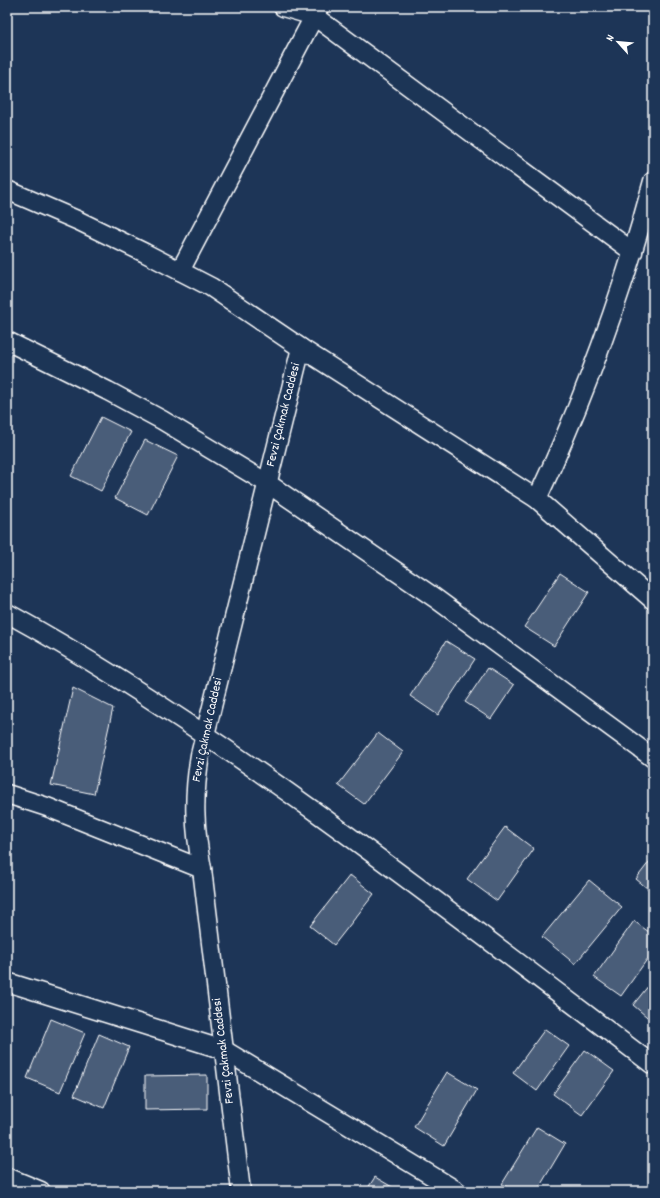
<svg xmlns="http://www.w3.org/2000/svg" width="660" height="1198" font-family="Dekko,sans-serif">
<rect width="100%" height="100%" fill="#1d3557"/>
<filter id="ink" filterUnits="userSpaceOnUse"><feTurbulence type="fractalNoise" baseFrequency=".025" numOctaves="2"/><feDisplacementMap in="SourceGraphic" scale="8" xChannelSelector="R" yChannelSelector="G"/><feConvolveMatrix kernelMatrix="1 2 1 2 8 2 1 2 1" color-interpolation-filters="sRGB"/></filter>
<g filter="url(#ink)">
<g fill="#4a5d79" stroke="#fff">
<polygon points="101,417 131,432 101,491 71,476"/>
<polygon points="145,440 178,456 148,515 115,498"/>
<polygon points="560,573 589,592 554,646 524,627"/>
<polygon points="446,641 475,659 438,715 410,696"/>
<polygon points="488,668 514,685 491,719 465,702"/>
<polygon points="73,688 113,708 94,794 51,785"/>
<polygon points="378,733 403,752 364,804 338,785"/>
<polygon points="505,827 534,849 497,901 467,879"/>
<polygon points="653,857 653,893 636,879"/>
<polygon points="350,875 374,894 334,945 310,926"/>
<polygon points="589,880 622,907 575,964 542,937"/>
<polygon points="634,921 653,935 653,951 621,996 594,977"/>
<polygon points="653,980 653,1022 633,1005"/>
<polygon points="51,1019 85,1033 60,1092 27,1078"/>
<polygon points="545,1029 569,1046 537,1091 513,1073"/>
<polygon points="99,1034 129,1047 104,1108 74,1095"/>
<polygon points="585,1050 614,1071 582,1115 553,1094"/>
<polygon points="447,1072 477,1090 444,1146 414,1127"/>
<polygon points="207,1075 207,1109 145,1110 145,1076"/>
<polygon points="537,1127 565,1144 537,1191 513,1191 502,1184"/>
<polygon points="375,1177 399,1191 366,1191"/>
</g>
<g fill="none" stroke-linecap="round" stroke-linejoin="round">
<defs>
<g id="minor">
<polyline points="283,7 314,16 633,252"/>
<polyline points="7,190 79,221 145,253 211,287 301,348 537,499 653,600"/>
<polyline points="180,271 319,7"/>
<polyline points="7,341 108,391 162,420 267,483 435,598 653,758"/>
<path d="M537,499C586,395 623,293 653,181"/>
<path d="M7,613C115,672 217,741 317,813C431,895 541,980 653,1065"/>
<polyline points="7,794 47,807 202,869"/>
<polyline points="7,982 224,1050 457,1191"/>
<polyline points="7,1177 41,1191"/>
<path d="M241,1191L202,869C194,827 193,797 200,755L301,348"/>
</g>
</defs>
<use href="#minor" stroke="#fff" stroke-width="21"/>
<use href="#minor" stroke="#1d3557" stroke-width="18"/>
</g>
</g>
<g text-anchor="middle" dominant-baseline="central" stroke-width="3" stroke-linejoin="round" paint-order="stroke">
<g font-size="13" fill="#fff" stroke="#1d3557">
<text transform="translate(284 415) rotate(-76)">Fevzi Çakmak Caddesi</text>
<text transform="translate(208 730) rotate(-78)">Fevzi Çakmak Caddesi</text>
<text transform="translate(224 1051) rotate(-97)">Fevzi Çakmak Caddesi</text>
</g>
</g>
<rect width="660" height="1198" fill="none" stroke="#1d3557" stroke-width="24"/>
<rect x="12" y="12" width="636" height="1174" fill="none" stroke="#fff" stroke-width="1.5" filter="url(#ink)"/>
<g transform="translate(618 42) rotate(297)" stroke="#1d3557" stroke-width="3" paint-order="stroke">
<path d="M0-3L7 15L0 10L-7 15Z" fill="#ffffff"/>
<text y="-6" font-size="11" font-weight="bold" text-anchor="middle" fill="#ffffff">N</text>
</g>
</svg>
